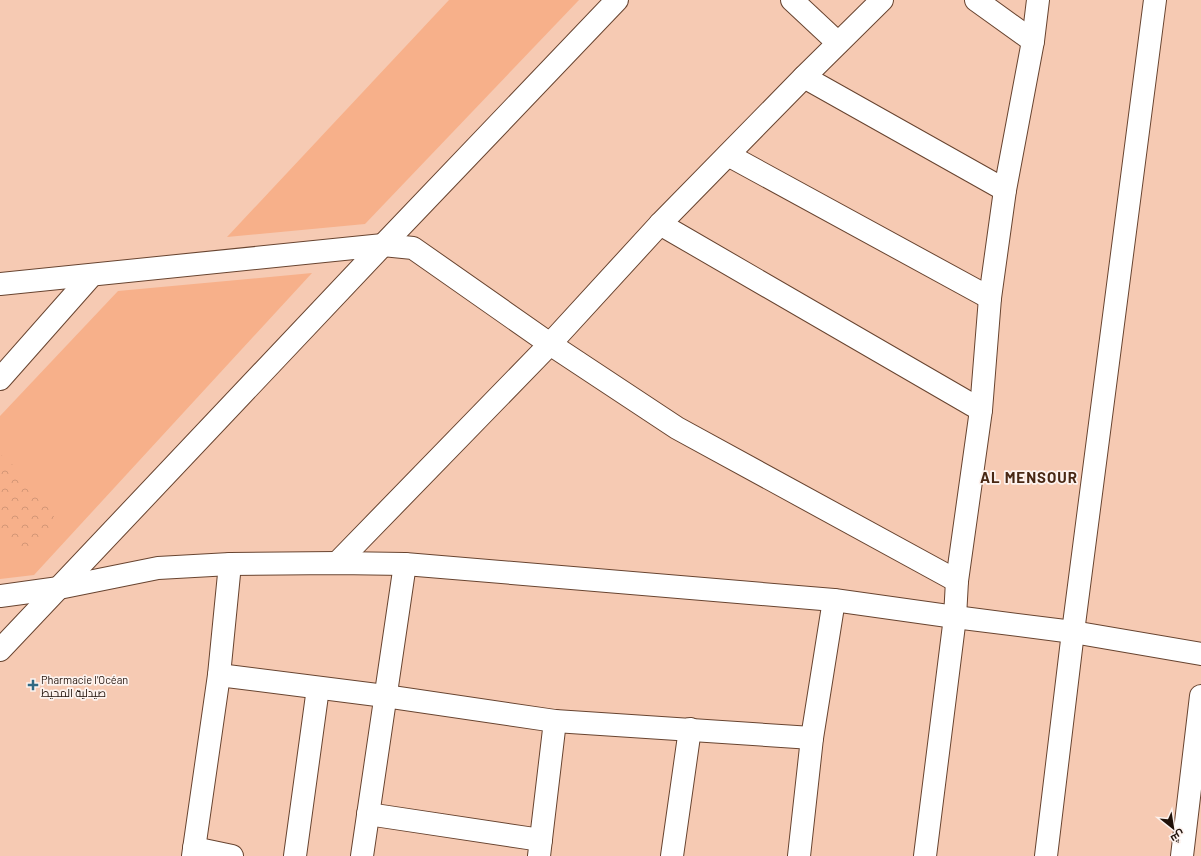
<svg xmlns="http://www.w3.org/2000/svg" width="1201" height="856" font-family="Barlow,Cairo,sans-serif">
<defs>
<pattern id="forest-crowns" width="20" height="18" patternUnits="userSpaceOnUse"><rect width="20" height="18" fill="#f7b08a"/><path d="M2 6a3 3 0 1 1 6 0M12 15a3 3 0 1 1 6 0" fill="none" stroke="#d39676"/></pattern>
</defs>
<rect width="100%" height="100%" fill="#f6cab3"/>
<g fill="#f7b08a">
<polygon points="449,0 579,0 365,224 227,237"/>
<polygon points="312,273 34,575 0,579 0,416 118,291"/>
</g>
<polygon fill="url(#forest-crowns)" points="0,454 12,464 53,510 55,526 36,549 20,547 0,528"/>
<g fill="none" stroke-linecap="round" stroke-linejoin="round">
<defs>
<g id="street">
<polyline points="792,0 838,43"/>
<polyline points="976,0 1033,41"/>
<polyline points="804,77 1005,190"/>
<polyline points="728,155 990,298"/>
<polyline points="660,224 981,410"/>
<polyline points="0,284 383,245 413,248 550,344 677,428 957,581"/>
<polyline points="0,379 92,275"/>
<polyline points="337,563 550,344 660,224 804,77 882,0"/>
<polyline points="0,596 59,588 158,568 230,564 337,563 405,564 834,600 955,617 1073,632 1201,654"/>
<polyline points="0,650 383,245 617,0"/>
<polyline points="219,675 385,696 555,721 812,738"/>
<polyline points="368,814 541,840"/>
<polyline points="194,848 232,856"/>
<polyline points="193,856 219,675 230,564"/>
<polyline points="295,856 318,688"/>
<polyline points="362,856 405,564"/>
<polyline points="539,856 555,721"/>
<polyline points="672,856 690,729"/>
<polyline points="799,856 812,738 834,600"/>
<polyline points="925,856 955,617 957,581 981,410 990,298 1005,190 1033,41 1038,0"/>
<polyline points="1046,856 1073,632 1155,0"/>
<polyline points="1182,856 1201,696"/>
</g>
</defs>
<use href="#street" stroke="#684430" stroke-width="24"/>
<use href="#street" stroke="#fff" stroke-width="22"/>
</g>
<path fill="#316a83" stroke="#fdf3ef" stroke-width="1.5" d="M31 679h4v4h4v4h-4v4h-4v-4h-4v-4h4z"/>
<g text-anchor="middle" dominant-baseline="central" stroke-width="3.5" stroke-linejoin="round" paint-order="stroke">
<g font-size="11" fill="#21120a" stroke="#fdf3ef" text-anchor="start">
<text x="41" y="679">Pharmacie l'Océan<tspan x="41" dy="13">صيدلية المحيط</tspan></text>
</g>
<g font-size="15" font-weight="bold" letter-spacing="1" fill="#482713" stroke="#fdf3ef">
<text x="1029" y="477">AL MENSOUR</text>
</g>
</g>
<g transform="translate(1173 828) rotate(150)" stroke="#fdf3ef" stroke-width="3" paint-order="stroke">
<path d="M0-3L7 15L0 10L-7 15Z" fill="#21120a"/>
<text y="-6" font-size="11" font-weight="bold" text-anchor="middle" fill="#21120a">ش</text>
</g>
</svg>
